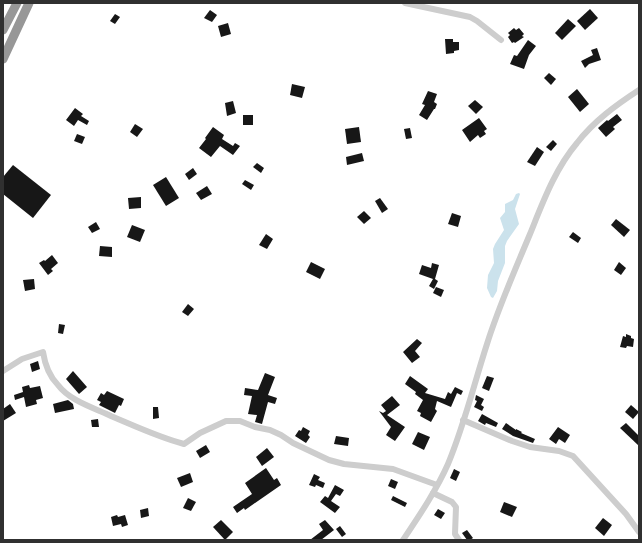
<svg xmlns="http://www.w3.org/2000/svg" width="642" height="543" font-family="'Alegreya Sans',sans-serif">
<rect width="100%" height="100%" fill="#fff"/>
<polygon fill="#cbe2ec" points="519,193 520,194 515,209 519,224 507,241 505,246 505,263 498,281 497,291 493,298 491,297 487,288 488,275 494,263 493,249 495,244 504,230 500,218 505,212 505,204 513,200 516,194"/>
<g fill="#171717">
<polygon points="590,9 598,18 585,30 577,21"/>
<polygon points="210,10 217,15 212,22 204,18"/>
<polygon points="115,14 120,17 115,24 110,21"/>
<polygon points="568,19 576,26 562,40 555,33"/>
<polygon points="228,23 231,34 221,37 218,26"/>
<polygon points="514,28 516,30 519,28 524,34 522,36 524,37 515,43 514,42 512,43 508,37 510,35 508,33"/>
<polygon points="445,39 453,39 453,42 459,42 459,50 454,51 454,53 446,54"/>
<polygon points="528,40 536,46 529,55 524,69 510,64 514,55 517,56"/>
<polygon points="597,48 601,60 589,64 585,68 581,61 593,55 591,50"/>
<polygon points="549,73 556,79 551,85 544,78"/>
<polygon points="292,84 305,87 302,98 290,95"/>
<polygon points="577,89 589,104 580,112 568,97"/>
<polygon points="428,91 437,94 434,102 437,104 435,109 434,109 427,120 419,115 425,105 422,104"/>
<polygon points="475,100 483,107 476,114 468,106"/>
<polygon points="233,101 236,113 227,116 225,103"/>
<polygon points="75,108 83,114 81,116 89,121 87,125 78,120 74,126 66,120"/>
<polygon points="617,114 622,120 613,127 615,129 606,137 598,128 607,120 608,121"/>
<rect x="243" y="115" width="10" height="10"/>
<polygon points="479,118 487,129 484,131 486,134 480,138 478,135 470,142 462,130"/>
<polygon points="135,124 143,129 137,137 130,132"/>
<polygon points="213,127 224,135 222,139 233,146 235,143 240,146 233,155 220,146 211,157 199,148 206,139 205,138"/>
<polygon points="359,127 361,142 347,144 345,129"/>
<polygon points="410,128 412,138 406,139 404,129"/>
<polygon points="77,134 85,137 82,144 74,141"/>
<polygon points="553,140 557,144 551,151 546,147"/>
<polygon points="537,147 544,152 535,166 527,162"/>
<polygon points="362,153 364,161 347,165 346,157"/>
<polygon points="257,163 264,168 261,173 253,167"/>
<polygon points="13,165 51,195 33,218 3,194 3,177"/>
<polygon points="193,168 197,174 189,180 185,174"/>
<polygon points="166,177 179,198 166,206 153,185"/>
<polygon points="245,180 254,185 251,190 242,184"/>
<polygon points="207,186 212,194 201,200 196,193"/>
<polygon points="141,197 141,208 129,209 128,198"/>
<polygon points="380,198 388,209 382,213 375,201"/>
<polygon points="364,211 371,218 364,224 357,217"/>
<polygon points="452,213 461,216 458,227 448,224"/>
<polygon points="616,219 630,230 624,237 611,225"/>
<polygon points="96,222 100,229 92,233 88,227"/>
<polygon points="132,225 145,230 140,242 127,237"/>
<polygon points="573,232 581,238 578,243 569,237"/>
<polygon points="266,234 273,239 267,249 259,245"/>
<polygon points="100,246 112,247 112,257 99,256"/>
<polygon points="52,255 58,263 51,269 53,271 48,275 39,263 44,260 45,261"/>
<polygon points="311,262 325,269 320,279 306,272"/>
<polygon points="619,262 626,268 621,275 614,270"/>
<polygon points="432,263 439,265 435,279 438,281 434,289 429,286 433,279 419,274 422,265 431,268"/>
<polygon points="34,279 35,289 25,291 23,280"/>
<polygon points="436,287 444,290 441,297 433,293"/>
<polygon points="188,304 194,309 188,316 182,312"/>
<polygon points="59,324 65,325 63,334 58,333"/>
<polygon points="626,334 631,336 631,338 634,339 633,347 627,346 626,348 620,347 623,336 626,337"/>
<polygon points="417,339 422,343 415,351 420,357 412,363 403,352"/>
<polygon points="38,361 40,369 32,372 30,364"/>
<polygon points="73,371 87,387 79,394 66,379"/>
<polygon points="265,373 275,377 268,395 277,398 275,404 268,402 262,424 255,422 257,415 248,414 252,396 244,395 245,388 258,390"/>
<polygon points="410,376 428,389 425,393 445,399 448,392 451,394 455,387 463,391 461,395 457,393 451,407 437,401 435,409 437,411 431,422 420,416 421,413 417,411 423,400 415,394 416,392 405,384"/>
<polygon points="487,376 494,378 489,391 482,388"/>
<polygon points="29,385 30,388 40,386 43,398 36,400 37,404 26,407 24,397 15,400 14,395 23,392 22,387"/>
<polygon points="107,391 124,399 121,406 119,405 115,413 99,405 101,402 97,400 101,393 104,395"/>
<polygon points="476,395 484,399 481,405 484,407 482,411 474,407 477,401 475,400"/>
<polygon points="392,396 400,405 387,415 405,427 395,441 386,435 391,427 379,411 383,413 386,411 381,405"/>
<polygon points="68,400 73,404 74,409 55,413 53,404"/>
<polygon points="10,404 16,413 3,421 3,409"/>
<polygon points="631,405 639,412 633,419 625,412"/>
<polygon points="153,407 158,407 159,418 153,419"/>
<polygon points="482,414 498,423 496,427 486,423 485,425 478,421"/>
<polygon points="98,419 99,427 92,427 91,420"/>
<polygon points="506,423 516,430 516,429 522,432 521,433 535,439 533,443 513,436 502,429"/>
<polygon points="626,423 639,436 639,446 620,428"/>
<polygon points="303,427 310,431 308,435 310,437 306,443 295,436 299,430 301,431"/>
<polygon points="558,427 570,435 565,443 559,439 556,444 549,439"/>
<polygon points="418,432 430,437 424,450 412,444"/>
<polygon points="336,436 349,438 348,446 334,444"/>
<polygon points="206,445 210,452 200,458 196,451"/>
<polygon points="267,448 274,457 262,466 256,457"/>
<polygon points="266,468 274,480 277,478 281,485 245,510 244,508 237,513 233,507 252,494 245,483"/>
<polygon points="454,469 460,472 456,481 450,478"/>
<polygon points="190,473 193,482 181,487 177,478"/>
<polygon points="314,474 320,477 318,480 325,483 323,488 316,485 315,487 309,485"/>
<polygon points="391,479 398,482 395,489 388,486"/>
<polygon points="335,485 344,490 340,496 336,494 331,501 340,507 335,513 320,502 325,496 328,498"/>
<polygon points="393,496 407,503 405,507 391,500"/>
<polygon points="188,498 196,502 191,511 183,508"/>
<polygon points="504,502 517,507 512,517 500,512"/>
<polygon points="148,508 149,516 141,518 140,510"/>
<polygon points="438,509 445,513 441,519 434,515"/>
<polygon points="117,515 118,517 125,515 128,525 122,527 121,524 113,526 111,517"/>
<polygon points="603,518 612,525 604,536 595,528"/>
<polygon points="221,520 233,532 225,540 213,527"/>
<polygon points="325,520 334,530 321,540 310,540 323,530 319,524"/>
<polygon points="340,526 346,534 342,537 336,529"/>
<polygon points="467,530 473,538 470,540 467,540 462,533"/>
</g>
<g fill="none" stroke-linecap="round" stroke-linejoin="round">
<g stroke="#cdcdcd" stroke-width="6">
<polyline points="405,3 470,17 477,21 501,40"/>
<path d="M3,371L22,359L43,352C45,365 49,376 58,385C70,401 94,408 111,416C135,426 158,437 184,444L200,433L226,421H240L255,427L270,430L281,435L293,443L329,460L344,464L393,469L437,485"/>
<polyline points="463,420 512,441 530,447 559,451 573,456 626,514 639,532"/>
<polyline points="433,493 452,502 456,507 455,534 459,540"/>
<path d="M403,540C419,516 436,491 448,464C464,426 474,384 487,344C499,306 515,270 530,234C543,202 555,169 577,143C594,121 616,105 639,90"/>
</g>
<g stroke="#979797" stroke-width="9">
<polyline points="3,30 17,3"/>
<polyline points="3,59 29,3"/>
</g>
</g>
<rect width="642" height="543" fill="none" stroke="#303030" stroke-width="8"/>
</svg>
